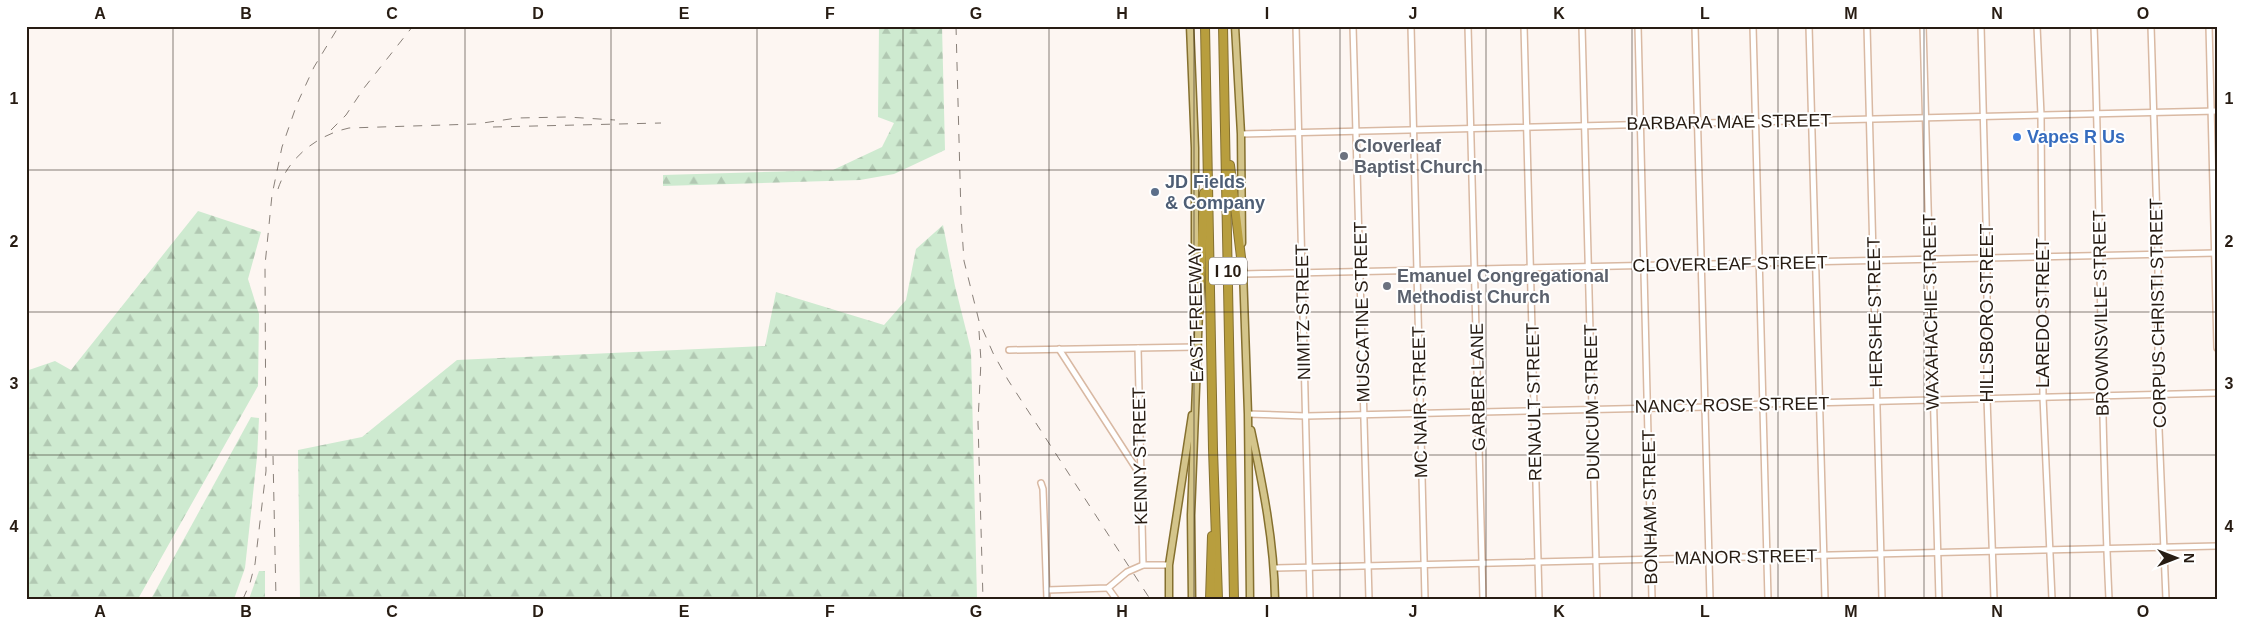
<svg xmlns="http://www.w3.org/2000/svg" width="2243" height="625" font-family="Helvetica,sans-serif">
<defs>
<pattern id="forest-firs" width="22" height="20" patternUnits="userSpaceOnUse" patternTransform="scale(1.25)"><rect width="22" height="20" fill="#ceead0"/><path d="M5 1l3.5 6h-7zM16 11l3.5 6h-7z" fill="#b1c8b2"/></pattern>
</defs>
<rect width="100%" height="100%" fill="#fdf6f2"/>
<g fill="url(#forest-firs)">
<polygon points="879,26 942,26 945,150 894,174 860,180 663,186 663,175 833,170 882,147 894,123 878,117"/>
<polygon points="198,211 261,232 248,279 259,314 258,386 138,599 26,599 26,371 55,361 71,370"/>
<polygon points="943,225 955,286 971,350 977,599 300,599 298,450 362,437 457,360 765,346 776,292 884,325 906,300 916,249"/>
<polygon points="251,417 259,418 257,457 245,568 234,599 151,599"/>
<polygon points="259,571 265,571 265,599 249,599"/>
</g>
<g fill="none" stroke-linecap="round" stroke-linejoin="round">
<defs>
<g id="minor">
<polyline points="1296,26 1310,599"/>
<polyline points="1353,26 1369,599"/>
<polyline points="1411,26 1425,599"/>
<polyline points="1468,26 1483,599"/>
<polyline points="1524,26 1539,599"/>
<polyline points="1582,26 1597,599"/>
<polyline points="1638,26 1652,599"/>
<polyline points="1695,26 1710,599"/>
<polyline points="1753,26 1768,599"/>
<polyline points="1809,26 1825,599"/>
<polyline points="1867,26 1882,599"/>
<polyline points="1923,26 1939,599"/>
<polyline points="1981,26 1987,258 1987,398 1994,599"/>
<polyline points="2037,26 2041,115 2043,397 2052,599"/>
<path d="M2094,26C2101,217 2100,408 2109,599"/>
<polyline points="2151,26 2158,253 2158,405 2166,599"/>
<polyline points="2209,26 2217,348"/>
<polyline points="1241,134 2217,111"/>
<polyline points="1243,274 2217,253"/>
<polyline points="1138,348 1143,565"/>
<polyline points="1059,349 1139,473"/>
<polyline points="1009,350 1197,347"/>
<polyline points="1248,414 1306,416 1706,407 1763,404 2217,393"/>
<polyline points="1041,483 1043,489 1047,599"/>
<polyline points="1275,568 2217,546"/>
<polyline points="1108,588 1116,599"/>
<polyline points="1047,590 1108,588 1127,572 1143,565 1169,565"/>
</g>
<g id="major">
<polyline points="1190,26 1195,148 1195,288 1199,311 1191,515 1192,599"/>
<polyline points="1235,26 1241,134 1242,243"/>
<polyline points="1243,270 1248,414 1250,599"/>
<path d="M1251,430C1263,486 1274,541 1275,599"/>
<polyline points="1169,599 1169,565 1192,415"/>
</g>
<g id="highway">
<polyline points="1205,26 1213,449 1218,599"/>
<polyline points="1223,26 1234,599"/>
<polyline points="1230,165 1243,274"/>
<polyline points="1199,311 1204,193"/>
<polyline points="1210,599 1212,536"/>
</g>
</defs>
<use href="#minor" stroke="#d9b9a3" stroke-width="8"/>
<use href="#major" stroke="#85702f" stroke-width="9"/>
<use href="#highway" stroke="#85702f" stroke-width="10"/>
<use href="#minor" stroke="#fff" stroke-width="5"/>
<use href="#major" stroke="#d4c58b" stroke-width="6"/>
<use href="#highway" stroke="#b89e3e" stroke-width="8"/>
<g stroke="#898079" stroke-width="1" stroke-dasharray="9 9" stroke-linecap="butt">
<polyline points="956,26 961,215 964,261 979,321 993,353 1008,380 1150,599"/>
<polyline points="493,127 661,123"/>
<polyline points="331,130 346,115 364,88 413,26"/>
<path d="M278,189C288,158 317,135 349,128L476,124L517,118L567,117L615,120"/>
<polyline points="979,331 981,361 978,422 983,599"/>
<polyline points="273,456 276,599"/>
<polyline points="243,599 250,583 255,564 266,471 265,265 272,195 282,147 297,104 314,67 339,26"/>
</g>
</g>
<path fill="none" stroke="#271c13" stroke-width="1" stroke-opacity="0.55" d="M173,26V599M319,26V599M465,26V599M611,26V599M757,26V599M903,26V599M1049,26V599M1194,26V599M1340,26V599M1486,26V599M1632,26V599M1778,26V599M1924,26V599M2070,26V599M26,170H2217M26,312H2217M26,455H2217"/>
<circle fill="#3f7fe0" stroke="#fff" stroke-width="2" cx="2017" cy="137" r="5"/>
<g fill="#6b7280" stroke="#fff" stroke-width="2">
<circle cx="1344" cy="156" r="5"/>
<circle cx="1387" cy="286" r="5"/>
</g>
<circle fill="#5c6f8a" stroke="#fff" stroke-width="2" cx="1155" cy="192" r="5"/>
<g text-anchor="middle" dominant-baseline="central" stroke-width="4" stroke-linejoin="round" paint-order="stroke">
<rect fill="#fff" stroke="#68605a" stroke-width="1" x="1209" y="257.5" width="38" height="27" rx="4"/>
<g font-size="16" font-weight="bold" fill="#271c13">
<text x="1228" y="271">I 10</text>
</g>
<g font-size="18" fill="#271c13" stroke="#fff">
<text transform="translate(1729 122) rotate(-1)">BARBARA MAE STREET</text>
<text transform="translate(1730 264) rotate(-1)">CLOVERLEAF STREET</text>
<text transform="translate(1303 312) rotate(-91)">NIMITZ STREET</text>
<text transform="translate(1362 312) rotate(-91)">MUSCATINE STREET</text>
<text transform="translate(1875 312) rotate(-91)">HERSHE STREET</text>
<text transform="translate(1931 312) rotate(-91)">WAXAHACHIE STREET</text>
<text transform="translate(1196 313) rotate(-91)">EAST FREEWAY</text>
<text transform="translate(1987 313) rotate(-90)">HILLSBORO STREET</text>
<text transform="translate(2043 313) rotate(-90)">LAREDO STREET</text>
<text transform="translate(2101 313) rotate(-91)">BROWNSVILLE STREET</text>
<text transform="translate(2158 313) rotate(-91)">CORPUS CHRISTI STREET</text>
<text transform="translate(1478 387) rotate(-91)">GARBER LANE</text>
<text transform="translate(1420 402) rotate(-91)">MC NAIR STREET</text>
<text transform="translate(1534 402) rotate(-91)">RENAULT STREET</text>
<text transform="translate(1592 402) rotate(-91)">DUNCUM STREET</text>
<text transform="translate(1732 405) rotate(-1)">NANCY ROSE STREET</text>
<text transform="translate(1140 456) rotate(-91)">KENNY STREET</text>
<text transform="translate(1650 507) rotate(-91)">BONHAM STREET</text>
<text transform="translate(1746 557) rotate(-1)">MANOR STREET</text>
</g>
<g font-size="18" font-weight="bold" fill="#366cbe" stroke="#fff" text-anchor="start">
<text x="2027" y="137">Vapes R Us</text>
</g>
<g font-size="18" font-weight="bold" fill="#5b616d" stroke="#fff" text-anchor="start">
<text x="1354" y="146">Cloverleaf<tspan x="1354" dy="21">Baptist Church</tspan></text>
<text x="1397" y="276">Emanuel Congregational<tspan x="1397" dy="21">Methodist Church</tspan></text>
</g>
<g font-size="18" font-weight="bold" fill="#4e5e75" stroke="#fff" text-anchor="start">
<text x="1165" y="182">JD Fields<tspan x="1165" dy="21">&amp; Company</tspan></text>
</g>
</g>
<rect width="2243" height="625" fill="none" stroke="#ffffff" stroke-width="55"/>
<g transform="translate(2176 558) rotate(90)" stroke="#ffffff" stroke-width="4" paint-order="stroke">
<path d="M0-4L9 19L0 12L-9 19Z" fill="#271c13"/>
<text y="-8" font-size="14" font-weight="bold" text-anchor="middle" fill="#271c13">N</text>
</g>
<rect x="28" y="28" width="2188" height="570" fill="none" stroke="#271c13" stroke-width="2"/>
<g font-size="16" text-anchor="middle" font-weight="bold" fill="#271c13">
<text x="100" y="19">A</text>
<text x="246" y="19">B</text>
<text x="392" y="19">C</text>
<text x="538" y="19">D</text>
<text x="684" y="19">E</text>
<text x="830" y="19">F</text>
<text x="976" y="19">G</text>
<text x="1122" y="19">H</text>
<text x="1267" y="19">I</text>
<text x="1413" y="19">J</text>
<text x="1559" y="19">K</text>
<text x="1705" y="19">L</text>
<text x="1851" y="19">M</text>
<text x="1997" y="19">N</text>
<text x="2143" y="19">O</text>
<text x="14" y="104">1</text>
<text x="2229" y="104">1</text>
<text x="14" y="247">2</text>
<text x="2229" y="247">2</text>
<text x="14" y="389">3</text>
<text x="2229" y="389">3</text>
<text x="14" y="532">4</text>
<text x="2229" y="532">4</text>
<text x="100" y="617">A</text>
<text x="246" y="617">B</text>
<text x="392" y="617">C</text>
<text x="538" y="617">D</text>
<text x="684" y="617">E</text>
<text x="830" y="617">F</text>
<text x="976" y="617">G</text>
<text x="1122" y="617">H</text>
<text x="1267" y="617">I</text>
<text x="1413" y="617">J</text>
<text x="1559" y="617">K</text>
<text x="1705" y="617">L</text>
<text x="1851" y="617">M</text>
<text x="1997" y="617">N</text>
<text x="2143" y="617">O</text>
</g>
</svg>
